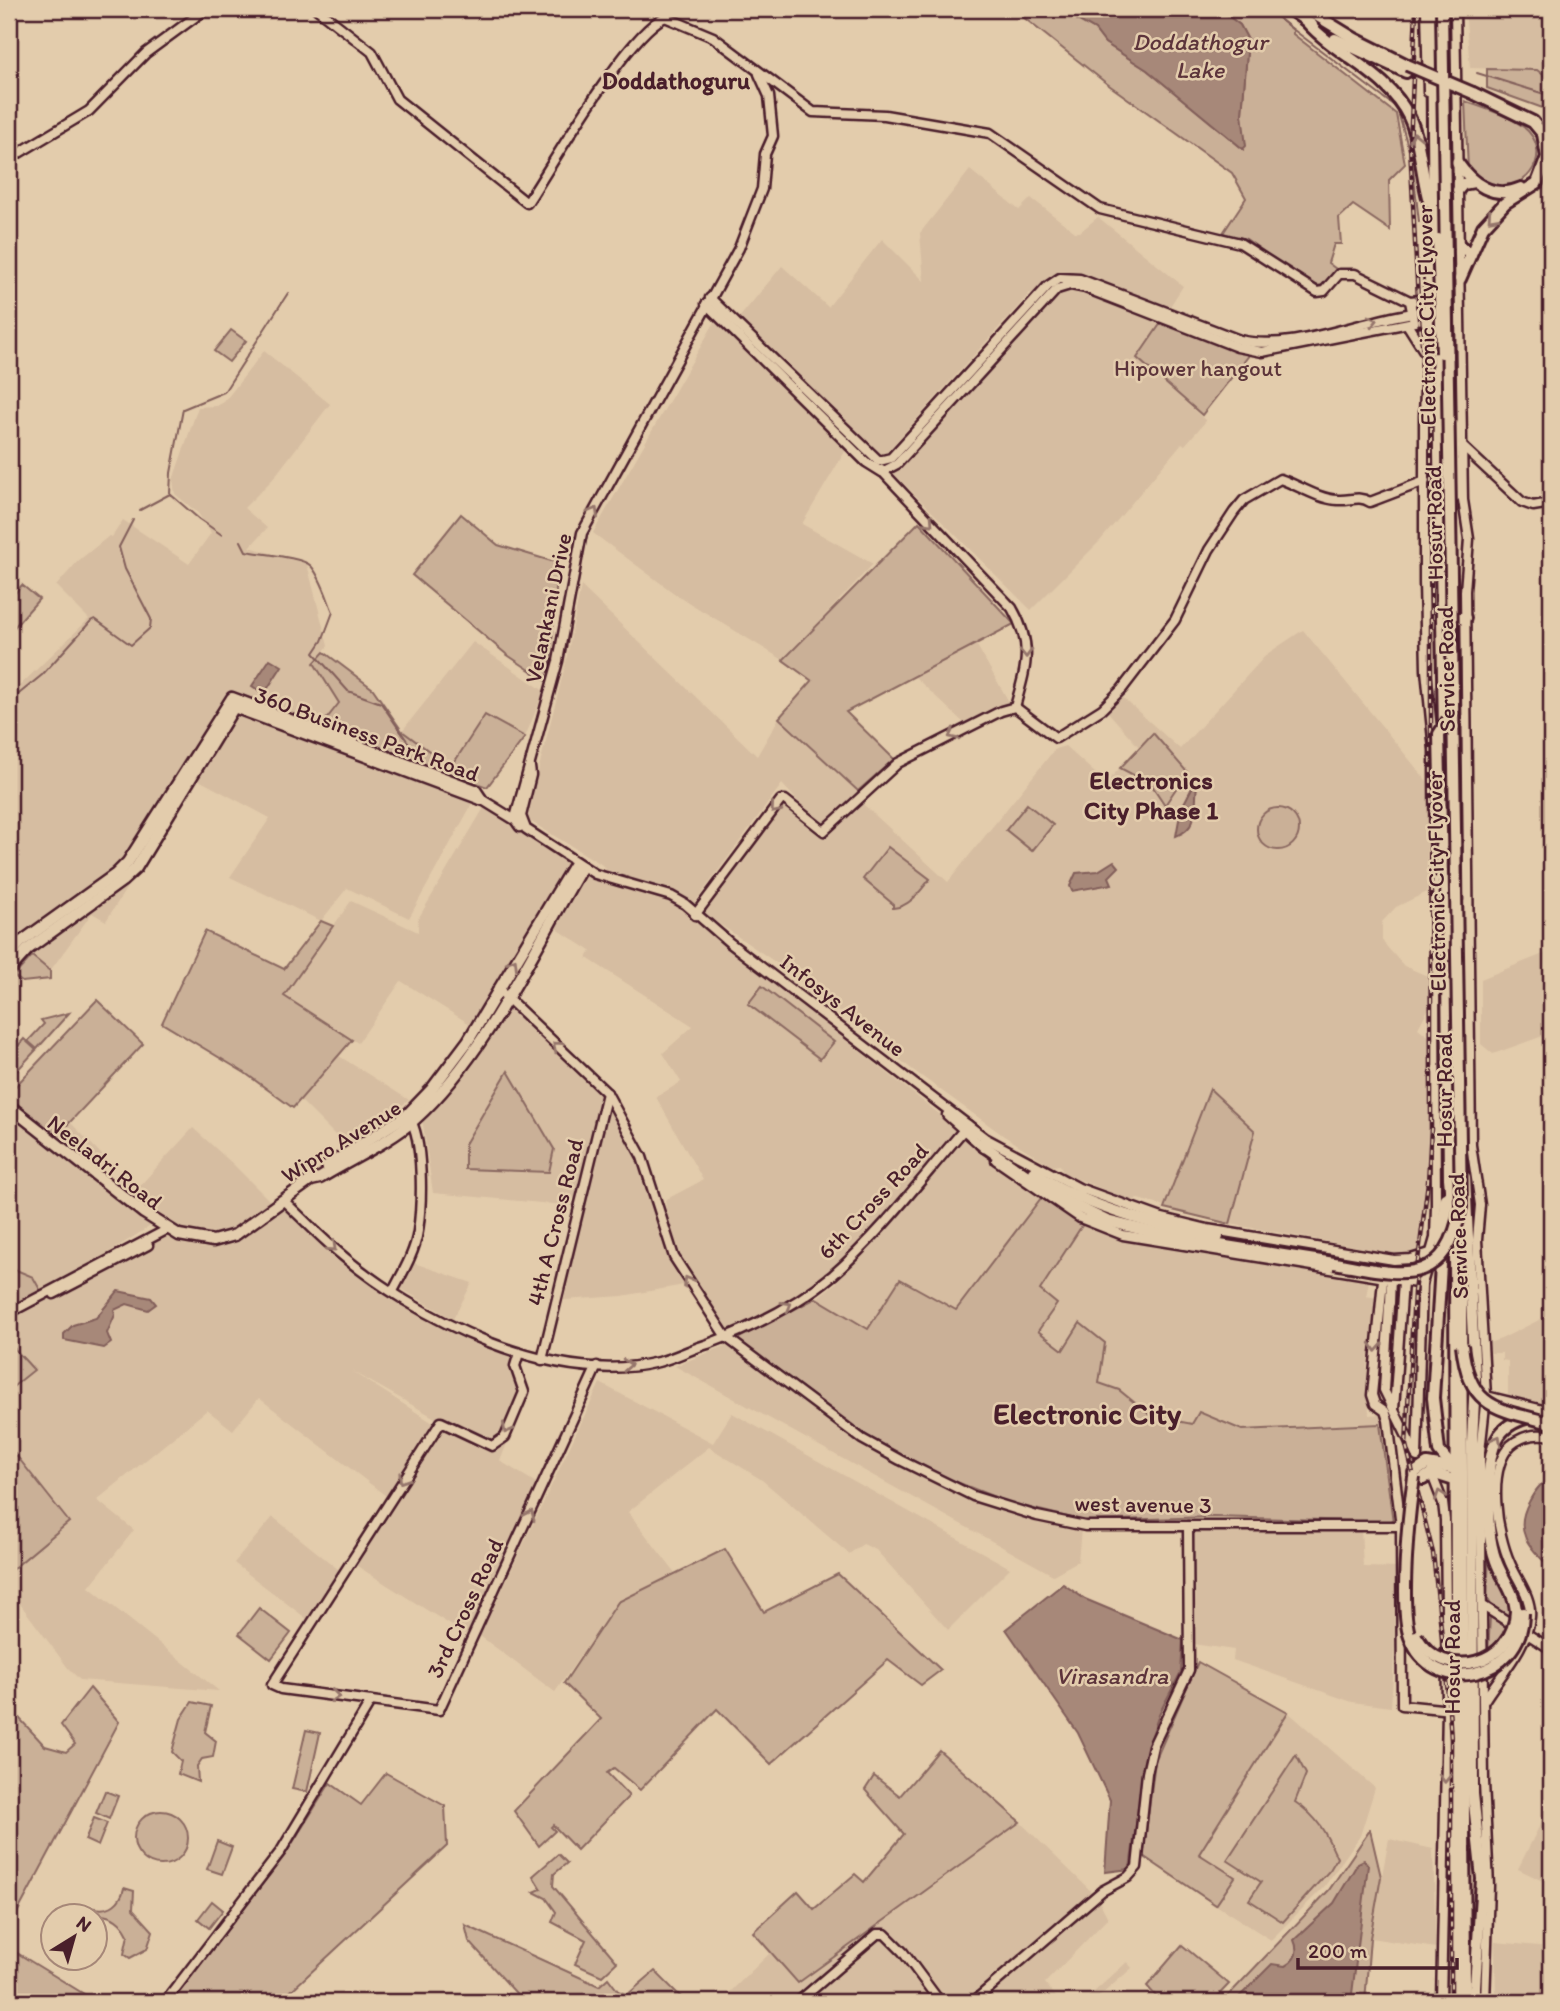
<svg xmlns="http://www.w3.org/2000/svg" width="1560" height="2011" font-family="Itim,sans-serif">
<rect width="100%" height="100%" fill="#e3ccac"/>
<filter id="ink" filterUnits="userSpaceOnUse"><feTurbulence type="fractalNoise" baseFrequency=".0143" numOctaves="2"/><feDisplacementMap in="SourceGraphic" scale="14" xChannelSelector="R" yChannelSelector="G"/><feConvolveMatrix kernelMatrix="1 2 1 2 8 2 1 2 1" color-interpolation-filters="sRGB"/></filter>
<g filter="url(#ink)">
<g fill="#d6bda1">
<polygon points="1465,9 1551,9 1551,81 1537,70 1470,68"/>
<polygon points="970,170 1019,210 1031,198 1075,232 1080,232 1098,217 1183,286 1137,358 1206,421 1185,445 1182,443 1100,541 1031,610 893,473 1044,306 1030,293 884,455 874,455 739,318 782,266 828,307 882,239 924,281 920,233"/>
<polygon points="716,320 847,448 802,524 873,564 783,660 678,596 593,533"/>
<polygon points="264,351 330,404 272,480 244,508 267,528 250,547 307,564 328,646 314,663 339,703 321,726 482,786 409,918 347,888 321,921 230,877 270,818 195,778 106,921 92,913 50,971 32,956 9,982 9,696 89,619 56,586 78,561 109,536 112,537 123,520 189,564 211,533 198,513 175,494 173,480 198,407 217,406 224,402"/>
<polygon points="581,586 757,756 779,718 858,791 822,827 782,784 693,905 673,893 610,874 601,864 528,820 527,814 565,666"/>
<polygon points="1303,630 1427,781 1427,892 1396,907 1382,922 1382,940 1387,947 1404,966 1432,978 1432,1002 1418,1028 1434,1041 1431,1174 1421,1249 1407,1256 1230,1224 1138,1199 1131,1201 1063,1173 1060,1165 1052,1166 1004,1136 913,1070 775,962 702,912 782,805 824,837 863,804 948,882 1055,749 1065,746 1106,783 1139,747 1107,711 1122,697 1180,749 1267,654"/>
<polygon points="473,642 544,691 525,737 485,715 451,767 402,731"/>
<polygon points="976,644 1009,702 966,725 915,677"/>
<polygon points="485,806 569,865 515,951 473,1026 401,981 358,1043 284,996 351,901 418,932 418,919"/>
<polygon points="585,875 667,901 680,909 957,1128 857,1246 828,1274 788,1304 727,1330 684,1263 667,1217 665,1200 703,1180 656,1097 681,1082 663,1053 693,1026 587,958 591,951 554,927"/>
<polygon points="1551,951 1551,1033 1493,1054 1481,1044 1481,979"/>
<polygon points="508,1003 533,1032 601,1094 575,1206 433,1193 422,1118 439,1101 476,1053"/>
<polygon points="339,1056 409,1100 347,1147 300,1100"/>
<polygon points="607,1099 640,1166 665,1248 684,1285 622,1296 564,1300"/>
<polygon points="9,1114 152,1225 73,1275 169,1230 203,1237 200,1248 225,1246 237,1241 283,1205 341,1261 361,1275 477,1345 515,1358 526,1395 500,1461 538,1484 468,1636 354,1564 444,1423 352,1371 433,1423 386,1496 259,1398 233,1430 207,1410 97,1500 134,1530 89,1587 219,1691 80,1680 68,1668 9,1589 9,1572 69,1522 9,1446"/>
<polygon points="70,1122 104,1157 97,1167 57,1136"/>
<polygon points="193,1128 234,1165 272,1203 230,1229 208,1234 177,1229 135,1191"/>
<polygon points="965,1137 1041,1198 1083,1224 1170,1249 1369,1281 1366,1296 1377,1298 1367,1367 1369,1415 1381,1414 1393,1522 1213,1517 1084,1521 1010,1503 944,1477 737,1339 810,1303 836,1283"/>
<polygon points="414,1263 472,1283 453,1319 400,1288"/>
<polygon points="1551,1314 1551,1410 1508,1399 1508,1361 1502,1360 1502,1353 1482,1353 1482,1345 1501,1339"/>
<polygon points="727,1345 899,1462 940,1484 1037,1519 1081,1529 1078,1561 1053,1575 675,1366"/>
<polygon points="600,1383 713,1443 732,1413 1010,1568 948,1630 876,1550 863,1544 849,1554 762,1480 709,1447 628,1512 676,1574 618,1602 555,1692 480,1636"/>
<polygon points="273,1517 339,1570 307,1619 234,1563"/>
<polygon points="1191,1529 1361,1529 1363,1567 1400,1568 1391,1707 1352,1702 1233,1660 1234,1650 1193,1644"/>
<polygon points="1288,1712 1375,1788 1360,1836 1324,1887 1271,1940 1216,1905 1235,1877 1199,1854"/>
<polygon points="1551,1803 1551,1885 1518,1869"/>
<polygon points="1020,1822 1097,1897 1108,1918 1045,1983 1060,2002 738,2002 729,1993 770,1953 799,1982"/>
<polygon points="1389,1839 1433,1849 1436,1948 1370,1938"/>
<polygon points="1495,1942 1551,1947 1551,2002 1496,2002"/>
<polygon points="1127,1962 1132,1968 1093,2002 1083,2002"/>
</g>
<g fill="#cab097" stroke="#8a6861" stroke-width="2">
<polygon points="1013,9 1071,9 1077,20 1095,30 1105,43 1147,70 1243,149 1242,114 1248,40 1240,25 1219,9 1268,9 1293,30 1293,34 1396,114 1405,164 1389,180 1390,230 1353,205 1339,218 1341,244 1334,244 1328,263 1336,269 1323,285 1312,286 1246,239 1223,233 1246,198 1232,173 1106,83"/>
<polygon points="1487,69 1537,70 1551,81 1551,111 1487,88"/>
<path d="M1465,101C1484,109 1514,116 1528,131C1554,159 1521,196 1489,186C1481,184 1474,175 1468,170Z"/>
<polygon points="1163,320 1250,354 1202,415 1137,358"/>
<polygon points="231,330 246,341 229,362 214,351"/>
<polygon points="461,514 498,545 558,563 549,683 506,654 412,575"/>
<polygon points="919,522 1014,624 846,712 894,759 858,791 779,718 812,681 783,660"/>
<polygon points="22,585 39,599 9,633 9,600"/>
<polygon points="324,652 373,689 402,731 451,767 485,715 525,737 487,787 321,726 339,703 314,663"/>
<polygon points="1153,733 1187,772 1165,805 1151,784 1120,768"/>
<polygon points="1027,804 1053,825 1032,851 1006,830"/>
<circle cx="1278" cy="829" r="21"/>
<path d="M888,847L930,879C920,891 910,907 893,908V904L863,879Z"/>
<polygon points="321,921 333,926 284,996 352,1040 293,1108 245,1073 162,1023 205,931 284,969"/>
<polygon points="32,956 50,971 50,979 22,982 14,976"/>
<polygon points="762,986 834,1042 820,1059 748,1004"/>
<polygon points="97,1000 143,1044 57,1136 9,1097 9,1093"/>
<polygon points="69,1013 37,1049 28,1041 44,1024 41,1020"/>
<polygon points="24,1039 36,1050 11,1077 9,1056"/>
<polygon points="508,1071 554,1149 549,1172 465,1169 465,1144"/>
<polygon points="1210,1089 1255,1131 1230,1224 1164,1208"/>
<polygon points="1041,1198 1083,1224 1040,1290 1057,1304 1038,1331 1063,1350 1080,1323 1105,1343 1099,1383 1119,1390 1151,1416 1192,1424 1199,1412 1242,1430 1380,1424 1393,1522 1213,1517 1084,1521 1010,1503 944,1477 869,1437 737,1339 816,1298 868,1329 900,1279 956,1310"/>
<polygon points="9,1267 33,1277 43,1295 9,1313"/>
<polygon points="11,1345 34,1370 9,1390 9,1346"/>
<polygon points="9,1446 69,1522 9,1572"/>
<polygon points="725,1549 764,1612 838,1574 941,1670 921,1685 888,1660 771,1764 717,1709 640,1790 614,1768 607,1773 629,1796 577,1850 553,1825 551,1827 555,1831 539,1846 514,1811 601,1719 564,1683 618,1602"/>
<polygon points="1489,1556 1513,1607 1512,1619 1491,1605 1487,1597"/>
<polygon points="259,1608 291,1633 271,1659 239,1634"/>
<polygon points="1490,1617 1511,1627 1488,1654"/>
<polygon points="1198,1662 1288,1712 1199,1854 1235,1877 1216,1905 1143,1856 1155,1761"/>
<polygon points="90,1688 119,1722 9,1928 9,1707 45,1746 66,1752 75,1744 61,1725"/>
<polygon points="192,1702 211,1706 205,1732 216,1741 213,1757 202,1759 197,1766 198,1782 178,1774 181,1761 172,1752 181,1719"/>
<polygon points="306,1730 320,1733 307,1792 292,1789"/>
<polygon points="939,1750 1020,1822 798,1983 753,1932 798,1891 814,1909 855,1874 864,1882 904,1834 865,1790 874,1776 900,1796"/>
<path d="M1296,1755L1306,1774L1295,1802C1318,1817 1326,1833 1337,1858L1330,1870L1283,1922L1249,1900L1261,1882L1227,1860Z"/>
<polygon points="386,1773 445,1806 447,1846 279,2002 171,2002 285,1855 330,1783 361,1805"/>
<polygon points="105,1791 118,1796 109,1819 96,1813"/>
<circle cx="161" cy="1838" r="27"/>
<polygon points="94,1818 107,1823 98,1846 85,1840"/>
<polygon points="1370,1830 1381,1877 1370,1938 1365,2002 1222,2002 1329,1890"/>
<polygon points="217,1841 232,1847 222,1874 207,1869"/>
<polygon points="558,1854 567,1863 554,1874 553,1886 617,1962 602,1976 575,1964 586,1940 552,1922 556,1912 546,1898 534,1892 541,1889 533,1876"/>
<path d="M124,1888L134,1891L133,1909L153,1931L147,1949L130,1958L124,1954L128,1935C121,1921 110,1913 94,1916L95,1908C110,1911 121,1903 124,1888Z"/>
<polygon points="212,1901 223,1910 209,1928 198,1919"/>
<polygon points="465,1925 599,1986 608,1978 618,1991 627,1995 655,1971 686,2002 524,2002 469,1941"/>
<polygon points="1182,1945 1229,1984 1212,2002 1161,2002 1147,1986"/>
<polygon points="9,1948 97,2002 9,2002"/>
</g>
<g fill="#a78879" stroke="#825e5a" stroke-width="2">
<polygon points="1219,9 1240,25 1248,40 1242,114 1246,146 1243,149 1147,70 1105,43 1095,30 1078,20 1070,10"/>
<polygon points="270,659 282,666 264,694 252,686"/>
<path d="M1194,784L1197,786C1194,805 1200,828 1176,836L1181,809Z"/>
<polygon points="1114,861 1119,867 1109,877 1112,884 1072,891 1070,886 1076,873 1098,871"/>
<polygon points="118,1291 151,1298 156,1304 148,1310 127,1304 114,1310 115,1315 107,1333 111,1343 104,1348 64,1340 64,1334 73,1325 96,1318"/>
<path d="M1551,1478V1568C1529,1548 1513,1531 1529,1502C1534,1492 1541,1482 1551,1478Z"/>
<polygon points="1063,1584 1085,1599 1183,1640 1181,1672 1159,1714 1145,1757 1130,1869 1105,1872 1110,1800 1078,1733 1006,1629"/>
<path d="M1364,1860L1368,1865L1351,2002H1234L1272,1964L1285,1966C1296,1960 1299,1951 1294,1940L1334,1903L1358,1863Z"/>
</g>
<g fill="none" stroke-linecap="round" stroke-linejoin="round">
<g stroke="#825e5a" stroke-width="2">
<polyline points="1266,9 1397,108 1412,161 1419,222"/>
<polyline points="1477,73 1551,96"/>
<polyline points="140,510 170,494"/>
<polyline points="222,535 199,519 170,494 171,473 183,409 224,392 288,293"/>
<path d="M241,541L246,551C260,554 303,557 311,566C321,577 327,598 333,612L322,641L314,653L348,691L381,703L412,748L422,756"/>
<polyline points="9,702 42,675 91,621 95,619 131,645 150,628 151,619 125,569 119,547 133,520"/>
</g>
<defs>
<g id="minor">
<path d="M317,9L372,52L397,99L527,203C554,162 627,34 665,17L713,37L813,112L885,115L990,133L1100,209L1240,243L1317,292L1324,291L1339,274H1355L1410,301L1414,322"/>
<polyline points="1426,9 1428,92"/>
<polyline points="1455,9 1463,500 1469,539 1465,591 1471,1145 1480,1205 1477,1240 1486,1396 1480,1452 1484,1782 1489,1886 1485,2002"/>
<polyline points="9,159 89,111 146,53 206,9"/>
<path d="M710,298L879,461L891,458L1048,286L1060,278L1080,279L1240,340C1297,354 1374,313 1434,311"/>
<polyline points="1410,301 1430,299"/>
<polyline points="706,304 866,462 882,472 897,464 1057,289 1070,285 1085,288 1237,347 1262,352 1414,322 1446,319"/>
<polyline points="1407,324 1426,354"/>
<polyline points="1462,446 1522,502 1533,506 1551,503"/>
<path d="M881,470L1012,608C1034,646 1026,667 1015,707"/>
<path d="M1015,707L1056,738L1102,709L1122,689L1175,620L1209,550L1234,512L1244,500L1280,479C1298,485 1318,499 1338,500C1351,501 1358,495 1370,502L1425,481"/>
<polyline points="530,767 531,775 521,816 526,829 595,874 671,896 685,904 730,943 985,1138 1079,1188 1162,1218 1207,1229 1394,1260 1411,1259 1430,1253"/>
<polyline points="481,799 515,820 520,827"/>
<polyline points="515,818 558,661 582,533 739,248 762,189 765,154 773,136 769,96 759,74"/>
<polyline points="695,915 781,800 785,800 824,831 898,763 1001,711 1015,707"/>
<polyline points="498,989 607,1093 642,1157 674,1257 726,1337 862,1439 900,1460 973,1496 1037,1516 1085,1526 1401,1526"/>
<polyline points="947,1115 984,1148"/>
<polyline points="996,1160 1080,1218 1123,1235 1422,1284"/>
<path d="M283,1200C301,1217 318,1235 337,1251C414,1318 553,1388 658,1362C675,1358 691,1349 708,1344C751,1328 797,1305 833,1275C883,1231 924,1175 968,1125"/>
<polyline points="1383,1280 1372,1395 1375,1404 1385,1411 1388,1420 1401,1526 1402,1705 1451,1710"/>
<path d="M393,1291C403,1272 415,1252 418,1231C422,1204 424,1140 409,1117"/>
<polyline points="54,1294 148,1245"/>
<polyline points="1390,1303 1391,1278"/>
<polyline points="1389,1306 1384,1390 1416,1455"/>
<polyline points="9,1313 168,1229"/>
<polyline points="519,1353 515,1366 524,1392 505,1437 492,1446 441,1422 272,1685 281,1689 439,1710 597,1366"/>
<polyline points="542,1360 607,1093"/>
<polyline points="1486,1396 1551,1412"/>
<polyline points="1394,1409 1403,1282"/>
<polyline points="1417,1457 1422,1284 1435,1238 1436,1205 1434,750 1426,670 1424,582 1424,417 1430,245"/>
<polyline points="1431,1472 1443,1503 1445,1520 1447,1710 1441,2002"/>
<polyline points="1483,1606 1551,1649"/>
<path d="M1484,1701C1499,1676 1527,1648 1530,1617C1532,1597 1517,1580 1510,1563C1497,1534 1486,1469 1511,1445C1523,1435 1537,1433 1551,1436"/>
<polyline points="165,2002 281,1851 371,1701"/>
<polyline points="798,2002 877,1934 885,1934 903,1952 940,2002"/>
<polyline points="973,2002 1102,1891 1128,1877 1137,1867 1147,1773 1153,1746 1189,1670 1188,1526"/>
</g>
<g id="major">
<polyline points="9,955 21,942 116,874 128,862 232,698 475,790 481,799"/>
<polyline points="9,970 28,949 122,881 136,868 234,707 481,799"/>
<path d="M9,1106L144,1213L179,1235L213,1241L235,1235L311,1180L320,1178C349,1160 390,1142 415,1119C485,1056 534,948 582,867"/>
<polyline points="327,1166 407,1115 431,1090 468,1041 575,863"/>
</g>
<g id="highway">
<polyline points="1289,9 1312,25"/>
<polyline points="1306,9 1355,39 1407,65"/>
<polyline points="1432,9 1434,251"/>
<path d="M1307,22C1338,57 1387,72 1409,117C1421,142 1421,174 1429,201"/>
<polyline points="1335,39 1406,72"/>
<path d="M1457,162C1472,184 1494,200 1521,188"/>
<polyline points="1458,190 1463,184 1474,182"/>
<polyline points="1460,246 1471,254"/>
<polyline points="1460,279 1483,227 1505,203 1537,183 1547,157 1543,134 1533,122 1473,93"/>
<polyline points="1437,340 1445,786"/>
<polyline points="1453,424 1455,496"/>
<polyline points="1456,618 1465,618"/>
<polyline points="1446,865 1449,1178 1455,1244 1457,2002"/>
<polyline points="1461,904 1464,1101"/>
<polyline points="981,1144 1061,1199 1107,1221 1176,1238 1334,1263"/>
<path d="M1033,1172C1086,1208 1156,1226 1218,1237"/>
<polyline points="1465,1177 1475,1378 1472,1443 1473,1794 1482,1879 1474,2002"/>
<polyline points="1445,1198 1433,1398 1439,1451 1454,1469"/>
<polyline points="1461,1299 1465,1990 1471,2002"/>
<polyline points="1414,1473 1427,1464 1451,1468"/>
<polyline points="1423,1479 1432,1473 1454,1480"/>
<path d="M1516,1611C1515,1593 1502,1578 1496,1561C1488,1539 1488,1516 1488,1492C1489,1442 1496,1417 1551,1414"/>
</g>
</defs>
<use href="#minor" stroke="#4a1f2b" stroke-width="13"/>
<use href="#major" stroke="#4a1f2b" stroke-width="15"/>
<use href="#highway" stroke="#4a1f2b" stroke-width="16"/>
<use href="#minor" stroke="#e3ccac" stroke-width="8"/>
<use href="#major" stroke="#e3ccac" stroke-width="10"/>
<use href="#highway" stroke="#e3ccac" stroke-width="10"/>
<defs>
<polyline id="rail" points="1416,9 1410,146 1419,319 1431,416 1431,1128 1428,1182 1414,1292 1406,1445 1433,1553 1448,1694 1451,1740 1451,2002"/>
</defs>
<use href="#rail" stroke="#4a1f2b" stroke-width="4.5"/>
<use href="#rail" stroke="#e3ccac" stroke-width="2" stroke-dasharray="5" stroke-linecap="butt"/>
<defs>
<g id="highway-bridge">
<polyline points="1407,65 1473,93"/>
<polyline points="1438,239 1442,353"/>
<polyline points="1442,877 1439,734 1448,720"/>
<path d="M1334,1263C1400,1274 1445,1291 1461,1207L1442,9"/>
<path d="M1462,1345C1469,1409 1497,1409 1551,1423"/>
<path d="M1414,1477C1409,1510 1399,1608 1410,1637C1432,1699 1523,1679 1523,1613"/>
<path d="M1416,1636C1444,1684 1514,1665 1516,1611"/>
</g>
</defs>
<use href="#highway-bridge" stroke="#4a1f2b" stroke-width="16" stroke-linecap="butt"/>
<use href="#highway-bridge" stroke="#e3ccac" stroke-width="10"/>
</g>
<defs><path id="oneway-chevron" d="M-2-3.5L2.5 0L-2 3.5" fill="none" stroke-width="1.6" stroke-linecap="round" stroke-linejoin="round" transform="scale(1.75)"/></defs>
<g stroke="#96766c">
<use href="#oneway-chevron" transform="translate(1415 137) rotate(-102)"/>
<use href="#oneway-chevron" transform="translate(1492 217) rotate(132)"/>
<use href="#oneway-chevron" transform="translate(1373 321) rotate(-13)"/>
<use href="#oneway-chevron" transform="translate(594 512) rotate(-60)"/>
<use href="#oneway-chevron" transform="translate(929 522) rotate(47)"/>
<use href="#oneway-chevron" transform="translate(1026 653) rotate(88)"/>
<use href="#oneway-chevron" transform="translate(953 735) rotate(153)"/>
<use href="#oneway-chevron" transform="translate(775 809) rotate(131)"/>
<use href="#oneway-chevron" transform="translate(513 963) rotate(-59)"/>
<use href="#oneway-chevron" transform="translate(557 1046) rotate(-140)"/>
<use href="#oneway-chevron" transform="translate(332 1247) rotate(43)"/>
<use href="#oneway-chevron" transform="translate(688 1281) rotate(-121)"/>
<use href="#oneway-chevron" transform="translate(787 1306) rotate(-30)"/>
<use href="#oneway-chevron" transform="translate(1376 1347) rotate(94)"/>
<use href="#oneway-chevron" transform="translate(627 1365) rotate(-4)"/>
<use href="#oneway-chevron" transform="translate(507 1429) rotate(119)"/>
<use href="#oneway-chevron" transform="translate(1497 1440) rotate(-60)"/>
<use href="#oneway-chevron" transform="translate(403 1479) rotate(123)"/>
<use href="#oneway-chevron" transform="translate(1440 1495) rotate(-109)"/>
<use href="#oneway-chevron" transform="translate(530 1515) rotate(-65)"/>
<use href="#oneway-chevron" transform="translate(335 1696) rotate(7)"/>
<use href="#oneway-chevron" transform="translate(1445 1778) rotate(92)"/>
</g>
</g>
<g text-anchor="middle" dominant-baseline="central" stroke-width="5" stroke-linejoin="round" paint-order="stroke">
<g font-size="23" fill="#4a1f2b" stroke="#e3ccac">
<text transform="translate(1426 315) rotate(-91)">Electronic City Flyover</text>
<text transform="translate(1434 523) rotate(-91)">Hosur Road</text>
<text transform="translate(548 608) rotate(-78)">Velankani Drive</text>
<text transform="translate(1446 669) rotate(-91)">Service Road</text>
<text transform="translate(367 734) rotate(20)">360 Business Park Road</text>
<text transform="translate(1436 881) rotate(-91)">Electronic City Flyover</text>
<text transform="translate(843 1005) rotate(38)">Infosys Avenue</text>
<text transform="translate(1444 1090) rotate(-90)">Hosur Road</text>
<text transform="translate(341 1141) rotate(-32)">Wipro Avenue</text>
<text transform="translate(105 1162) rotate(38)">Neeladri Road</text>
<text transform="translate(873 1201) rotate(-47)">6th Cross Road</text>
<text transform="translate(555 1222) rotate(-76)">4th A Cross Road</text>
<text transform="translate(1458 1236) rotate(-92)">Service Road</text>
<text transform="translate(1143 1504) rotate(1)">west avenue 3</text>
<text transform="translate(465 1608) rotate(-65)">3rd Cross Road</text>
<text transform="translate(1452 1657) rotate(-90)">Hosur Road</text>
</g>
<g font-size="23" fill="#5d353b" stroke="#e3ccac">
<text x="1198" y="368">Hipower hangout</text>
</g>
<g font-size="24" font-style="italic" fill="#5d343b" stroke="#e3ccac">
<text x="1200" y="41">Doddathogur<tspan x="1200" dy="28">Lake</tspan></text>
<text x="1112" y="1675">Virasandra</text>
</g>
<g font-size="24" font-weight="bold" fill="#4a1f2b" stroke="#e3ccac">
<text x="676" y="80">Doddathoguru</text>
</g>
<g font-size="26" font-weight="bold" fill="#4a1f2b" stroke="#e3ccac">
<text x="1151" y="780">Electronics<tspan x="1151" dy="30">City Phase 1</tspan></text>
</g>
<g font-size="30" font-weight="bold" fill="#4a1f2b" stroke="#e3ccac">
<text x="1087" y="1413">Electronic City</text>
</g>
</g>
<rect width="1560" height="2011" fill="none" stroke="#e3ccac" stroke-width="35"/>
<rect x="18" y="18" width="1525" height="1976" fill="none" stroke="#4a1f2b" stroke-width="2.5" filter="url(#ink)"/>
<g transform="translate(74 1937) rotate(37)"><circle r="33" fill="#e3ccac" stroke="#a68778" stroke-width="2"/>
<path d="M0-5L12 26L0 18L-12 26Z" fill="#4a1f2b"/>
<text y="-10" font-size="19" font-weight="bold" text-anchor="middle" fill="#4a1f2b">N</text>
</g>
<path d="M1298 1958v10h159v-10" fill="none" stroke="#4a1f2b" stroke-width="3.5"/>
<text x="1308" y="1958" font-size="21" fill="#4a1f2b" stroke="#e3ccac" stroke-width="5" paint-order="stroke">200 m</text>
</svg>
